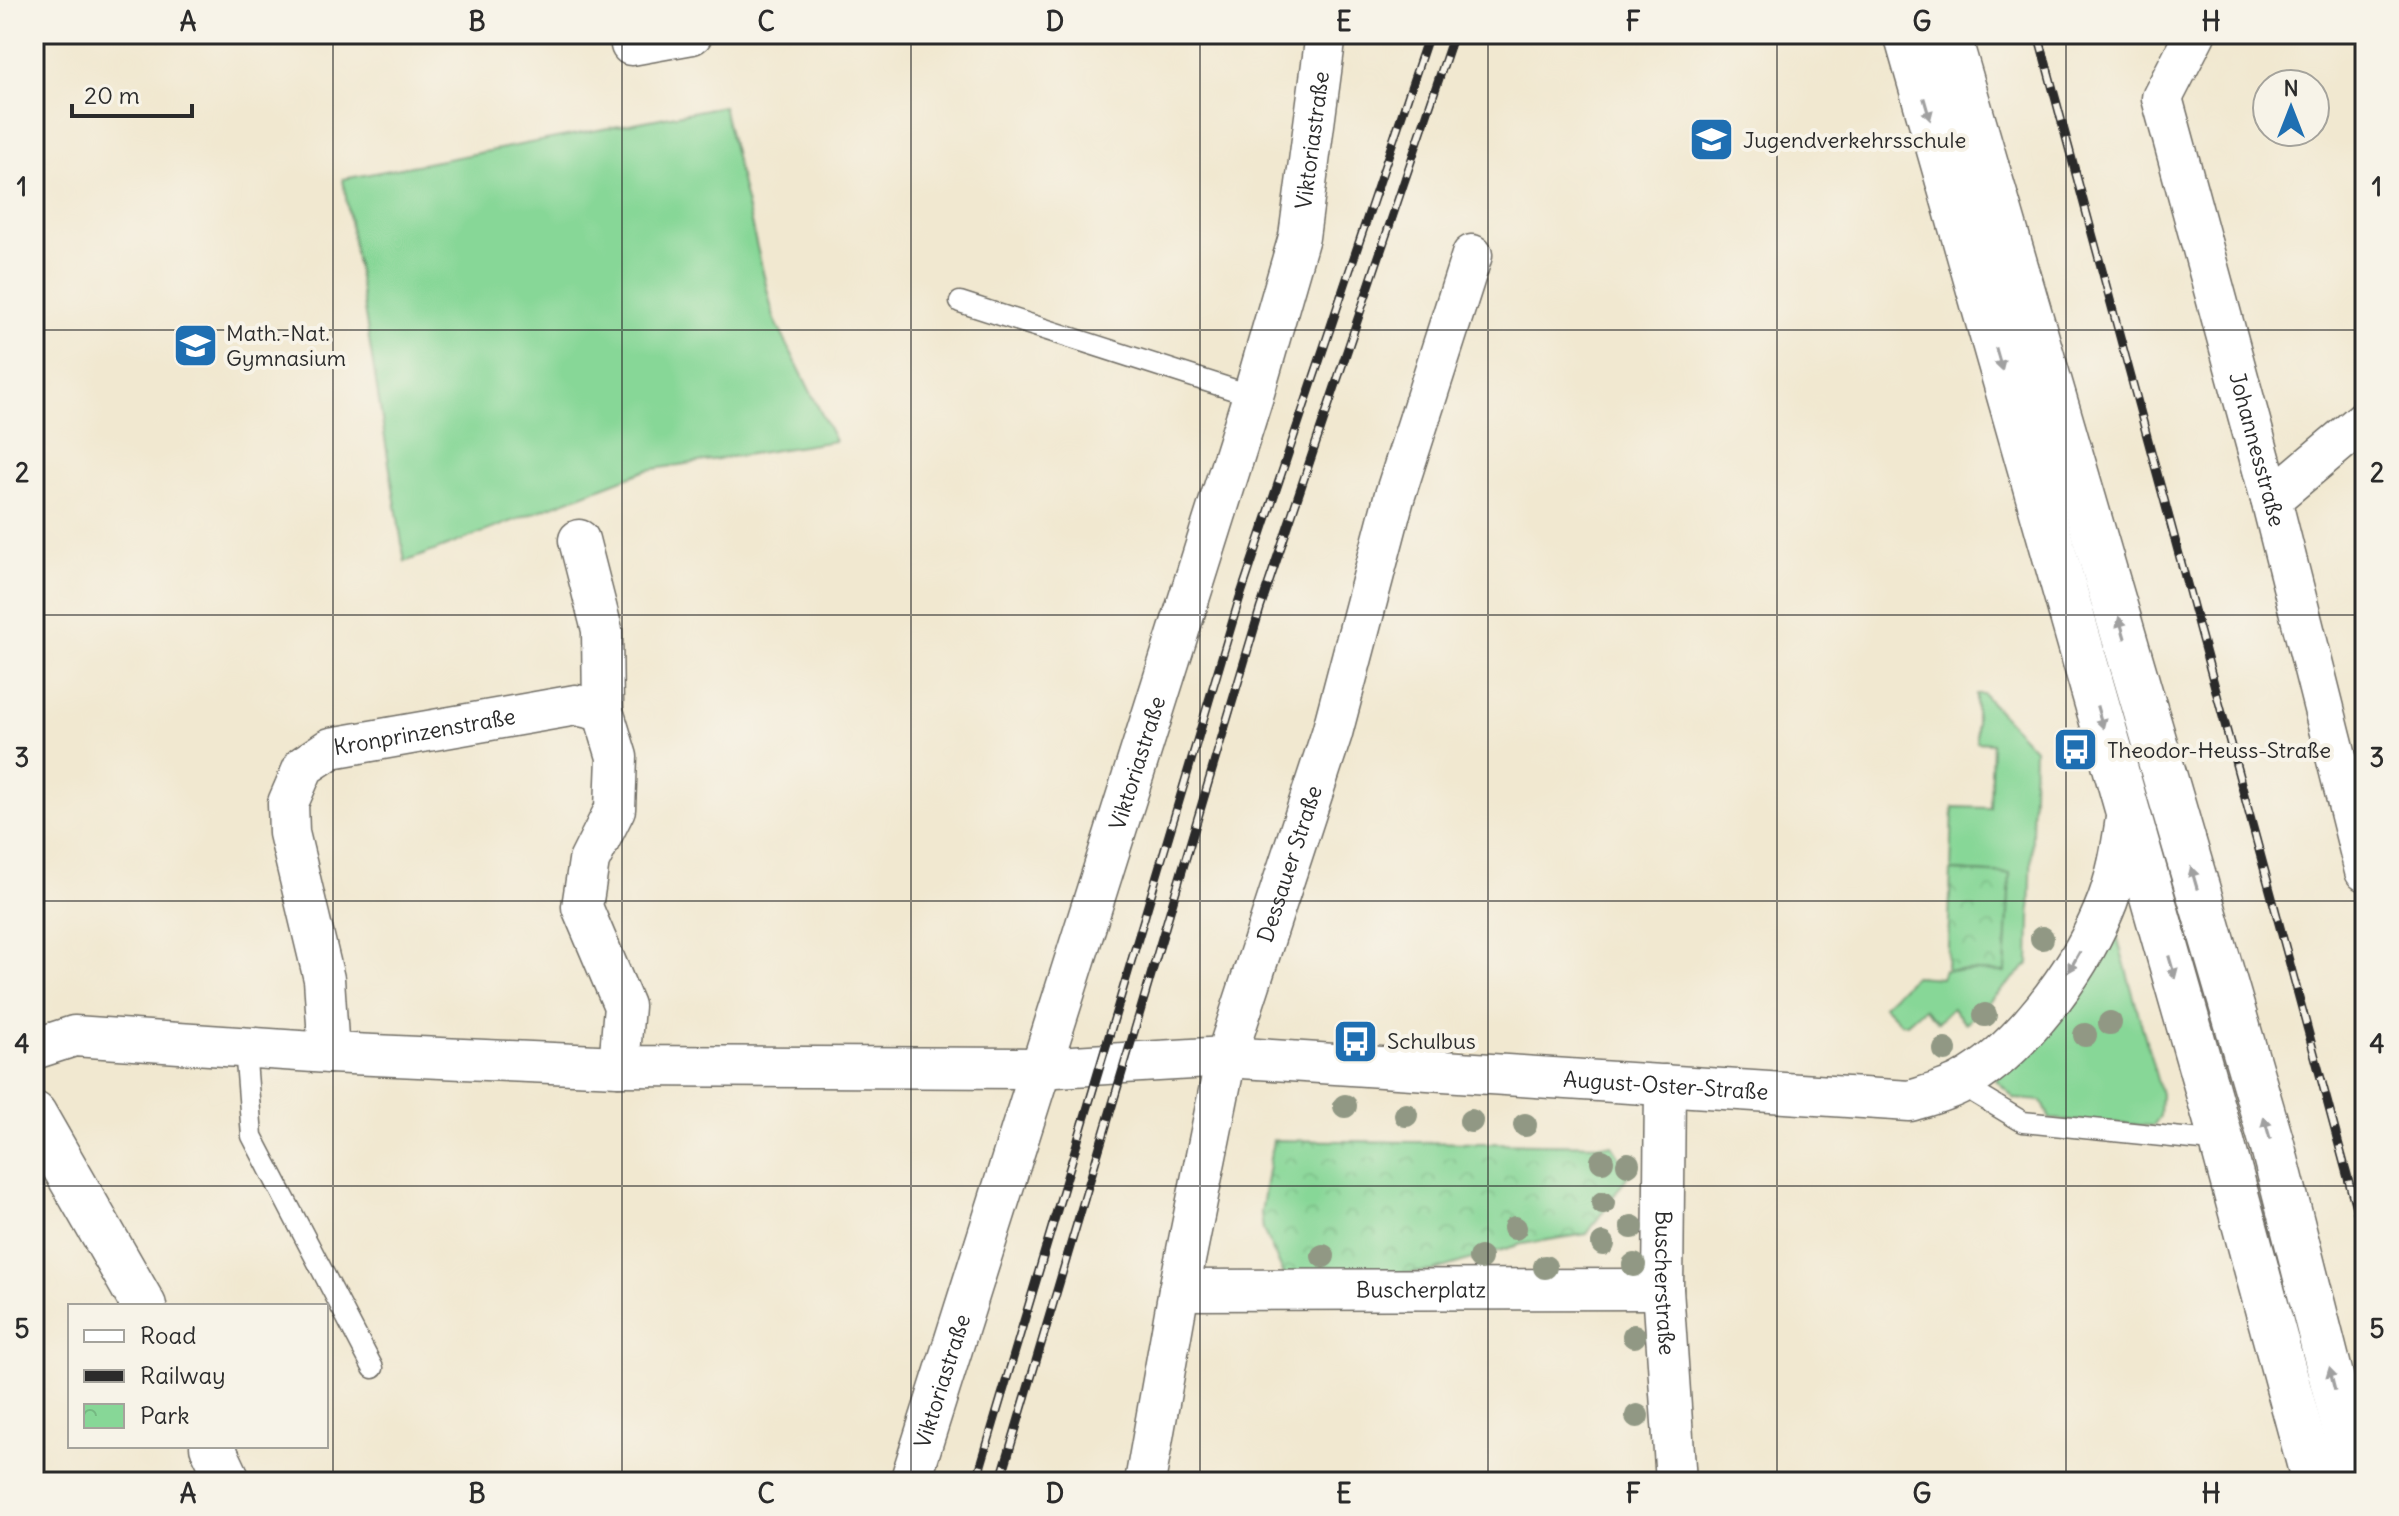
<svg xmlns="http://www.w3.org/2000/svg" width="2399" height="1516" font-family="Delius,sans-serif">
<defs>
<pattern id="park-crowns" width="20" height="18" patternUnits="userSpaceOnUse" patternTransform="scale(2)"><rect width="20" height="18" fill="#87d797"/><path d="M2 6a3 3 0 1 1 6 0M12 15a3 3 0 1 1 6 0" fill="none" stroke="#75b982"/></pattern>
</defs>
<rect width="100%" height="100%" fill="#f7f3e8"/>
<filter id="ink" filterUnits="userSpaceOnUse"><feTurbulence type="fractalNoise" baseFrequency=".0125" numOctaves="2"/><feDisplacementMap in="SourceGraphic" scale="16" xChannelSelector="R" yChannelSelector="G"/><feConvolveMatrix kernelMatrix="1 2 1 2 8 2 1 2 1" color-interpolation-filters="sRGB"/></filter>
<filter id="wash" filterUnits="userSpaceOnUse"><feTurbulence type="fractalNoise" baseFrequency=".006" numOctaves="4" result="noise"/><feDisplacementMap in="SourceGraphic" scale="32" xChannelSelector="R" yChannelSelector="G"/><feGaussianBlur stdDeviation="1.8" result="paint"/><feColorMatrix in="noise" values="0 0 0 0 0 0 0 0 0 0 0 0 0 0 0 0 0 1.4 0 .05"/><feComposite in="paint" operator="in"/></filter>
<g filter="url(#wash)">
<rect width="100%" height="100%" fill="#f1e8d0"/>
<g fill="#87d797" stroke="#598161" stroke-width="2">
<polygon points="723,106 774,318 835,441 647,470 405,562 343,179"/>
<polygon points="1976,694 1983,694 2034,749 2029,964 1966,1023 1952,1008 1938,1022 1924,1008 1907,1023 1901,1023 1883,1005 1914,976 1941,978 1944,970 2005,972 2009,874 1951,871 1953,807 1990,808 1992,743 1976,742"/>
<polygon points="2114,926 2161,1094 2160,1116 2153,1126 2050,1119 2042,1101 2015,1099 1996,1080"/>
</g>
<g fill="url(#park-crowns)" stroke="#598161" stroke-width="2">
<polygon points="1951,871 2010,874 2005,972 1947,970"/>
<polygon points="1273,1140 1612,1145 1630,1173 1587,1234 1522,1244 1432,1271 1288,1283 1263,1230 1261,1213"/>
</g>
</g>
<g filter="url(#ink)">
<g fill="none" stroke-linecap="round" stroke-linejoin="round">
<defs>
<g id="service">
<polyline points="960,302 1253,396"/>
<polyline points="245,1048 252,1136 373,1368"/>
<polyline points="1960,1084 2023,1122 2222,1142"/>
</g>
<g id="minor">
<path id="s1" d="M2195,34L2162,98L2271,499L2365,871"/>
<polyline points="631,45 692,34"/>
<polyline points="2271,499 2365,420"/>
<polyline points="579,540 602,630 603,711 617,757 615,809 589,861 582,907 624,1006 619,1066"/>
<path id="s2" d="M34,1049L74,1036L329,1053L619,1066L1039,1068L1226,1057L1910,1101C1926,1096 1946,1091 1961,1083C2020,1051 2077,973 2103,912C2117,880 2122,846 2127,811"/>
<path id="s3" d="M329,1053L324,979L289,833L288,803L304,766L331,748L576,705L603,711"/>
<path id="s4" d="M1665,1085L1663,1289L1676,1482"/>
<path id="s5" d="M1179,1290L1663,1289"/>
<path id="s6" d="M910,1482L1253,396L1299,237L1326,34"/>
<path id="s7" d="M1145,1482L1179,1290L1226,1057L1332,733L1394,498L1472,255"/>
</g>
<g id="secondary">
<polyline points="34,1114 144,1306"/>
<polyline points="212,1446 229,1482"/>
</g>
<g id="primary">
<polyline points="1906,34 2222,1142 2314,1482"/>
<polyline points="1948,34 2272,1144 2358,1482"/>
</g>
</defs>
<use href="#service" stroke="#706d65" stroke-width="23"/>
<use href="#minor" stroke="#706d65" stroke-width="43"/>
<use href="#secondary" stroke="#706d65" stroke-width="47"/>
<use href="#primary" stroke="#706d65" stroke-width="47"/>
<use href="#service" stroke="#fff" stroke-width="20"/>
<use href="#minor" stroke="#fff" stroke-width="40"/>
<use href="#secondary" stroke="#fff" stroke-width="44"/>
<use href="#primary" stroke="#fff" stroke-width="44"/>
<defs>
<g id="rail">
<polyline points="2038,34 2365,1241"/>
<polyline points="976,1482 1239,600 1429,34"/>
<polyline points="1000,1482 1260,609 1454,34"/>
</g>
</defs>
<use href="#rail" stroke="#2b2b2b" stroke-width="9"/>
<use href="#rail" stroke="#f7f3e8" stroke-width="6" stroke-dasharray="18" stroke-linecap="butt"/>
</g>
<g fill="#919884">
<circle cx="2042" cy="938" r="12"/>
<circle cx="1985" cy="1015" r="12"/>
<circle cx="2110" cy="1023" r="12"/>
<circle cx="2085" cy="1035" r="12"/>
<circle cx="1945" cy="1050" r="12"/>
<circle cx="1345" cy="1106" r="12"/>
<circle cx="1406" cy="1115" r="12"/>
<circle cx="1471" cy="1121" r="12"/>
<circle cx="1525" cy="1125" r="12"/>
<circle cx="1602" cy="1161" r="12"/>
<circle cx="1628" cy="1164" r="12"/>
<circle cx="1603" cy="1203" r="12"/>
<circle cx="1632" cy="1227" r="12"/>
<circle cx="1515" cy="1228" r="12"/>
<circle cx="1603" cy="1244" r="12"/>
<circle cx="1323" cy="1256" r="12"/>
<circle cx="1480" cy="1258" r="12"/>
<circle cx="1634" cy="1265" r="12"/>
<circle cx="1545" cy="1267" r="12"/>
<circle cx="1634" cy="1336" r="12"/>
<circle cx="1637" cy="1416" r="12"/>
</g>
<defs><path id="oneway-solid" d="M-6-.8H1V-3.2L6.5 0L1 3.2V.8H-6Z" transform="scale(2)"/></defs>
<g fill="#a0a0a0">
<use href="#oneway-solid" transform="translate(1927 109) rotate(74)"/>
<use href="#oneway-solid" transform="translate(1999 359) rotate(74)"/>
<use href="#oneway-solid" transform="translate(2122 628) rotate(-106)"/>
<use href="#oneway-solid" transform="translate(2100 717) rotate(74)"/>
<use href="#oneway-solid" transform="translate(2194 878) rotate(-106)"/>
<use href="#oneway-solid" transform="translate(2074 962) rotate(120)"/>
<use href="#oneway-solid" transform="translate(2172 967) rotate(74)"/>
<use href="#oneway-solid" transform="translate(2267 1128) rotate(-106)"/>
<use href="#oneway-solid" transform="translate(2332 1379) rotate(-104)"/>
</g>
</g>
<path fill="none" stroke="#2b2b2b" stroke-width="2" stroke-opacity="0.55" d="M333,34V1482M622,34V1482M911,34V1482M1200,34V1482M1488,34V1482M1777,34V1482M2066,34V1482M34,330H2365M34,615H2365M34,901H2365M34,1186H2365"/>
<defs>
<symbol id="school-square" viewBox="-11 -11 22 22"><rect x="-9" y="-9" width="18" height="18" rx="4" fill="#1f6fb2" stroke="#f7f3e8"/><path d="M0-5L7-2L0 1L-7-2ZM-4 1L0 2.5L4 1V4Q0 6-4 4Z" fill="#fff"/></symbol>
<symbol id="bus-square" viewBox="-11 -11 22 22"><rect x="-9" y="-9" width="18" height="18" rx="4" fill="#1f6fb2" stroke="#f7f3e8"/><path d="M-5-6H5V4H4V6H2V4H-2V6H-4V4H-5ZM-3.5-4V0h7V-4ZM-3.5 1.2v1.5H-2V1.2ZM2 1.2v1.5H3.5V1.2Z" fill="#fff"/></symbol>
</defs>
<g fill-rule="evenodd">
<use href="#school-square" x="1686" y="114" width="51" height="51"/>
<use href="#school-square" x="170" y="320" width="51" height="51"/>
<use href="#bus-square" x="2050" y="724" width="51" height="51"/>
<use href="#bus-square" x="1330" y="1016" width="51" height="51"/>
</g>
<g text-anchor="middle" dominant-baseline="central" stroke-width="8" stroke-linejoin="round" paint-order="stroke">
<g font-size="22" fill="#2b2b2b" stroke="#f7f3e8">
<text stroke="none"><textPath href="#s6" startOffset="1402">Viktoriastraße</textPath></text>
<text stroke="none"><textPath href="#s1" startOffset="436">Johannesstraße</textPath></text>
<text stroke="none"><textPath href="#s3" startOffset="422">Kronprinzenstraße</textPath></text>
<text stroke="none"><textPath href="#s6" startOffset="754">Viktoriastraße</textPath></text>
<text stroke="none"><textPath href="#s7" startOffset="636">Dessauer Straße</textPath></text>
<text stroke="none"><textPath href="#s2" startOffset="1636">August-Oster-Straße</textPath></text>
<text stroke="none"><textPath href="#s4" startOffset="198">Buscherstraße</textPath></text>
<text stroke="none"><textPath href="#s5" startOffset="242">Buscherplatz</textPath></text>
<text stroke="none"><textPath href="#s6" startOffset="106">Viktoriastraße</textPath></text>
</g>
<g font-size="22" fill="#2b2b2b" stroke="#f7f3e8" text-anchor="start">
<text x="1743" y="140">Jugendverkehrsschule</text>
<text x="226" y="333">Math.-Nat.<tspan x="226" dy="25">Gymnasium</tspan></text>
<text x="2107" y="750">Theodor-Heuss-Straße</text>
<text x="1387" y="1041">Schulbus</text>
</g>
</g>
<rect width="2399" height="1516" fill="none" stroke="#f7f3e8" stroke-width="88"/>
<rect x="68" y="1304" width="260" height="144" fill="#f7f3e8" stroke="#a5a39c" stroke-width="2"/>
<rect x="84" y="1330" width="40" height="12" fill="#ffffff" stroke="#a5a39c" stroke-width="2"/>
<text x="140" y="1344" font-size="24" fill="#2b2b2b">Road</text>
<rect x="84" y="1370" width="40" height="12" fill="#2b2b2b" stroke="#a5a39c" stroke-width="2"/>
<text x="140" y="1384" font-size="24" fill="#2b2b2b">Railway</text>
<rect x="84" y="1404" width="40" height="24" fill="url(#park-crowns)" stroke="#a5a39c" stroke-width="2"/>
<text x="140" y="1424" font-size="24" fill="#2b2b2b">Park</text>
<g transform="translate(2291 108)"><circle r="38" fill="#f7f3e8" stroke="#a5a39c" stroke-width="2"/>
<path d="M0-6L14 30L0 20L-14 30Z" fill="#1f6fb2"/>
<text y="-12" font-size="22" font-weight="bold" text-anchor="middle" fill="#2b2b2b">N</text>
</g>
<path d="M72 104v12h120v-12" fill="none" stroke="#2b2b2b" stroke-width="4"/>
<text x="84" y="104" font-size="24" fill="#2b2b2b" stroke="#f7f3e8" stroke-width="6" paint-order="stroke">20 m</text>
<rect x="44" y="44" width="2311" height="1428" fill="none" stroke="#2b2b2b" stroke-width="3"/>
<g font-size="26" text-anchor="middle" font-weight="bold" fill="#2b2b2b">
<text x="188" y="31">A</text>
<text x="477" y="31">B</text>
<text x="766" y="31">C</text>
<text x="1055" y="31">D</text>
<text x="1344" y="31">E</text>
<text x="1633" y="31">F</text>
<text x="1922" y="31">G</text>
<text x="2211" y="31">H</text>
<text x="22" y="196">1</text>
<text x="2377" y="196">1</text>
<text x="22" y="482">2</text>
<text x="2377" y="482">2</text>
<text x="22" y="767">3</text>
<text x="2377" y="767">3</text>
<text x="22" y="1053">4</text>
<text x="2377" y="1053">4</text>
<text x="22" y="1338">5</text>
<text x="2377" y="1338">5</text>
<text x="188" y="1503">A</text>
<text x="477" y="1503">B</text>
<text x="766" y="1503">C</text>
<text x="1055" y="1503">D</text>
<text x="1344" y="1503">E</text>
<text x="1633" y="1503">F</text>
<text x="1922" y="1503">G</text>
<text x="2211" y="1503">H</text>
</g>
</svg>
